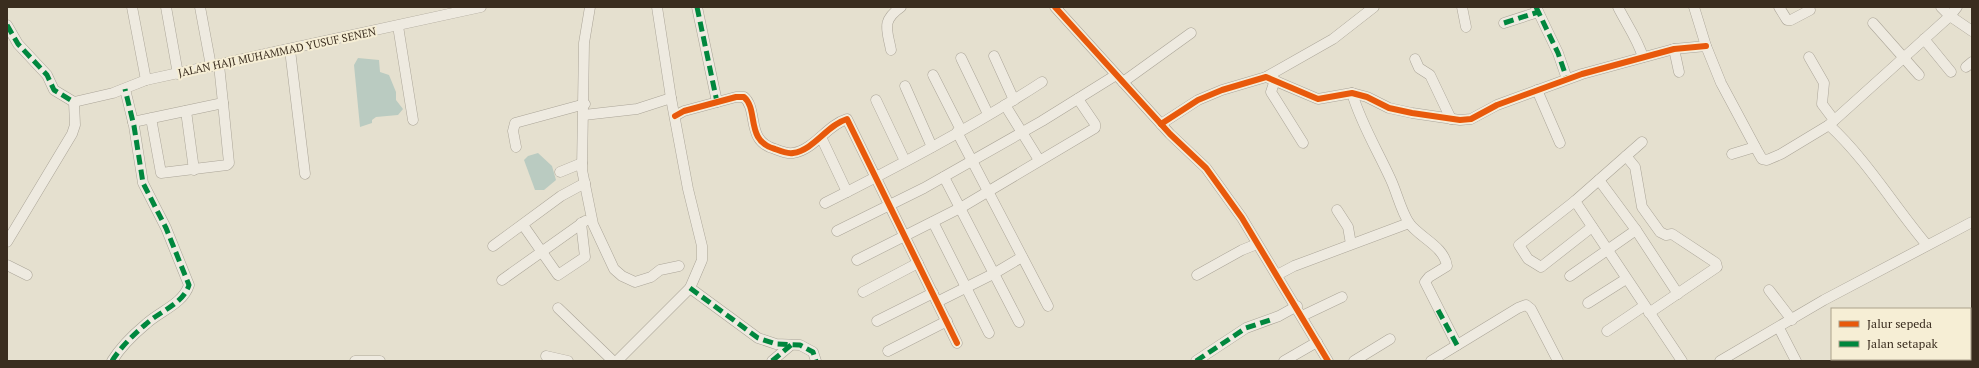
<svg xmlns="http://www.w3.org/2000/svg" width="1979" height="368" font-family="'PT Serif',serif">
<rect width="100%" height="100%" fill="#e5e0cf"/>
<g fill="#bacbc1">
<polygon points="358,58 379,60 380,72 389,75 396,92 396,100 403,109 398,115 376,117 372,120 372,123 360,127 354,65"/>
<polygon points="538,153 552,166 556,180 544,190 535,190 524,160 528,156"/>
</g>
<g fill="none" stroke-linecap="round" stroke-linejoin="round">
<defs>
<g id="minor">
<polyline points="132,7 146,80"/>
<polyline points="166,7 178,74"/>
<polyline points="200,7 211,66"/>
<polyline points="590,7 584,43 582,170 593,224 614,269 622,276 635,282 651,277 660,270 679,266"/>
<polyline points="697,7 717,102"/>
<polyline points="1055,7 1170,134 1206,168 1242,218 1328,361"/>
<polyline points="1462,7 1466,27"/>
<polyline points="1536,7 1558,53 1567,79"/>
<path d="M1618,7C1627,25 1637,38 1643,57"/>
<polyline points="1694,7 1706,46 1721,83 1758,152 1762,159 1767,160 1781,154 1829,125 1950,16 1957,7"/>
<polyline points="1779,7 1787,20 1791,20 1810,10"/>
<polyline points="1941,7 1950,16 1972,31"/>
<polyline points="1504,23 1538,12"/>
<polyline points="1873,23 1919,75"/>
<polyline points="7,25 18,44 47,75 54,90 74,102"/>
<polyline points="398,26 413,120"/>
<polyline points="1924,39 1951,72"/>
<polyline points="1674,49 1679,72"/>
<polyline points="290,50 305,174"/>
<path d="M891,50C887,29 881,21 901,7"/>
<polyline points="994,56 1014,100"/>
<polyline points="1809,57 1824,83 1822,104 1834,120"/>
<polyline points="961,58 988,114"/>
<polyline points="1415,59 1419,68 1430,75 1451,119"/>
<polyline points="219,65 223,103"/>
<polyline points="1966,67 1972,62"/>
<polyline points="933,75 961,130"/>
<polyline points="1266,77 1333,39 1374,7"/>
<polyline points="1275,80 1271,92 1303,143"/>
<polyline points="1123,82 1191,33"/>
<polyline points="905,86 932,147"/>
<polyline points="1537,90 1560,143"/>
<path d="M1352,93C1361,124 1378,151 1391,180C1397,193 1401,211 1409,223C1420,238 1444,246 1447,266L1429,277L1425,282L1457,345"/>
<polyline points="876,100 905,161"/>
<polyline points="74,102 113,93 146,80 481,7"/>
<polyline points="1005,105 1039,160"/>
<polyline points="186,111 194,170"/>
<polyline points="584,115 637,109 671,98"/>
<path d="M675,116L684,111L736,97H744C759,110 745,141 775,149C780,151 787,154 793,153C814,150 827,125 847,119L957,343"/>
<polyline points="133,122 223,103 229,163 227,165 161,173 151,118"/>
<polyline points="1161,124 1198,100 1222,90 1266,77 1318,99 1352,93 1367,97 1389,108 1412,113 1460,120 1471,119 1497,105 1582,74 1674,49 1706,46"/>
<path d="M1829,125C1867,160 1894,206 1927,245"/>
<polyline points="957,132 1048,306"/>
<polyline points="821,137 847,192"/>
<polyline points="1642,142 1575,201 1682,361"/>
<polyline points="516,147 513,131 515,123 585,104"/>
<polyline points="1732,154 1755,147"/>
<polyline points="1626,156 1635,167 1642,207 1660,232 1666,235 1672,234 1716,263 1717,267 1649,313"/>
<polyline points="560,172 582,163"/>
<polyline points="944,177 1019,322"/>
<polyline points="1599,180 1636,230"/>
<polyline points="1575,201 1519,245 1528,259 1541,267 1592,227"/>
<path d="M825,203C899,166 973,127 1042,82"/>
<polyline points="1337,210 1348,227 1351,244"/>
<polyline points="933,222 989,333"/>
<polyline points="523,225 558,275 585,257 581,223"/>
<polyline points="837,231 924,188 1042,121 1116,75"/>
<polyline points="7,242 72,134 75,125 74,102"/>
<polyline points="493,246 561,196 585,183"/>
<polyline points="857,260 962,207 1095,128 1095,124 1078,99"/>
<polyline points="7,265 27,275"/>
<polyline points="1197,275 1242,250 1257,244"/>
<polyline points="1277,275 1294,266 1409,223"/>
<polyline points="1570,276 1636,230 1678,294"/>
<polyline points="502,280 585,221"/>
<polyline points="690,288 758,338 776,344 800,345 813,352 816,361"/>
<polyline points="1769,290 1792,320"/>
<polyline points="863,292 918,263"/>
<polyline points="937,302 995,273 1022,257"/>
<polyline points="1588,303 1626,279"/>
<polyline points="558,308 613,361"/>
<polyline points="1302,316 1342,297"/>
<polyline points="877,321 933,293"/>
<polyline points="1779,328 1796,361"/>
<polyline points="1607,331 1644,306"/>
<polyline points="888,351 947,321"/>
<polyline points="546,356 568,361"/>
<path d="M112,361C120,348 134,334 146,324C160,311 183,304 189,285L166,228L143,183L134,126L125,89"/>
<polyline points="355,361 380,361"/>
<polyline points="617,361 690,288 702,260 702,246 688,189 671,98 657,7"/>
<polyline points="772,361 791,345"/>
<polyline points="1196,361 1246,328 1279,316 1297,306"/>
<polyline points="1284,361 1317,342"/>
<polyline points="1354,361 1390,339"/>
<polyline points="1431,361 1518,308 1526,305 1531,309 1558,361"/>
<polyline points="1720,361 1824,300 1972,222"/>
</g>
</defs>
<use href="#minor" stroke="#aba598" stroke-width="11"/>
<use href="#minor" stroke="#eeeae0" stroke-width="10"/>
<g stroke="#00873e" stroke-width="5" stroke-dasharray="10 5" stroke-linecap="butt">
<polyline points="697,7 717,102"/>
<polyline points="1536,7 1558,53 1567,79"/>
<polyline points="1504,23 1538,12"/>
<polyline points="7,25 18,44 47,75 54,90 74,102"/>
<polyline points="690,288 758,338 776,344 800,345 813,352 816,361"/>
<polyline points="1438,310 1457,345"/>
<path d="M112,361C120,348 134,334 146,324C160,311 183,304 189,285L166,228L143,183L134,126L125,89"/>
<polyline points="772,361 791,345"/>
<polyline points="1196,361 1246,328 1270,320"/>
</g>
<defs>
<g id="cycleway">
<polyline points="1055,7 1170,134 1206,168 1242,218 1328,361"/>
<path d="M675,116L684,111L736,97H744C759,110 745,141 775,149C780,151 787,154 793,153C814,150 827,125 847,119L957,343"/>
<polyline points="1161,124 1198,100 1222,90 1266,77 1318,99 1352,93 1367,97 1389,108 1412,113 1460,120 1471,119 1497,105 1582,74 1674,49 1706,46"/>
</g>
</defs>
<use href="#cycleway" stroke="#f6eed5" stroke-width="8"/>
<use href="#cycleway" stroke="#e8590c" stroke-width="6"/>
</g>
<g text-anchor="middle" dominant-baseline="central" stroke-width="4" stroke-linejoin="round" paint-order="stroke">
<g font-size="11" fill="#3a2d1f" stroke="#f6eed5">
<text transform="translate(277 52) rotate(-12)">JALAN HAJI MUHAMMAD YUSUF SENEN</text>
</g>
</g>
<rect width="1979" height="368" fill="none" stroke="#3a2d1f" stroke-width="16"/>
<rect x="1831" y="308" width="140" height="52" fill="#f6eed5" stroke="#aba18c"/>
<rect x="1839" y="321" width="20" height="6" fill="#e8590c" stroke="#aba18c"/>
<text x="1867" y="328" font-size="12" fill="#3a2d1f">Jalur sepeda</text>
<rect x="1839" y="341" width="20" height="6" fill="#00873e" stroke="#aba18c"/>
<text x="1867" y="348" font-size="12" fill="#3a2d1f">Jalan setapak</text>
</svg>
